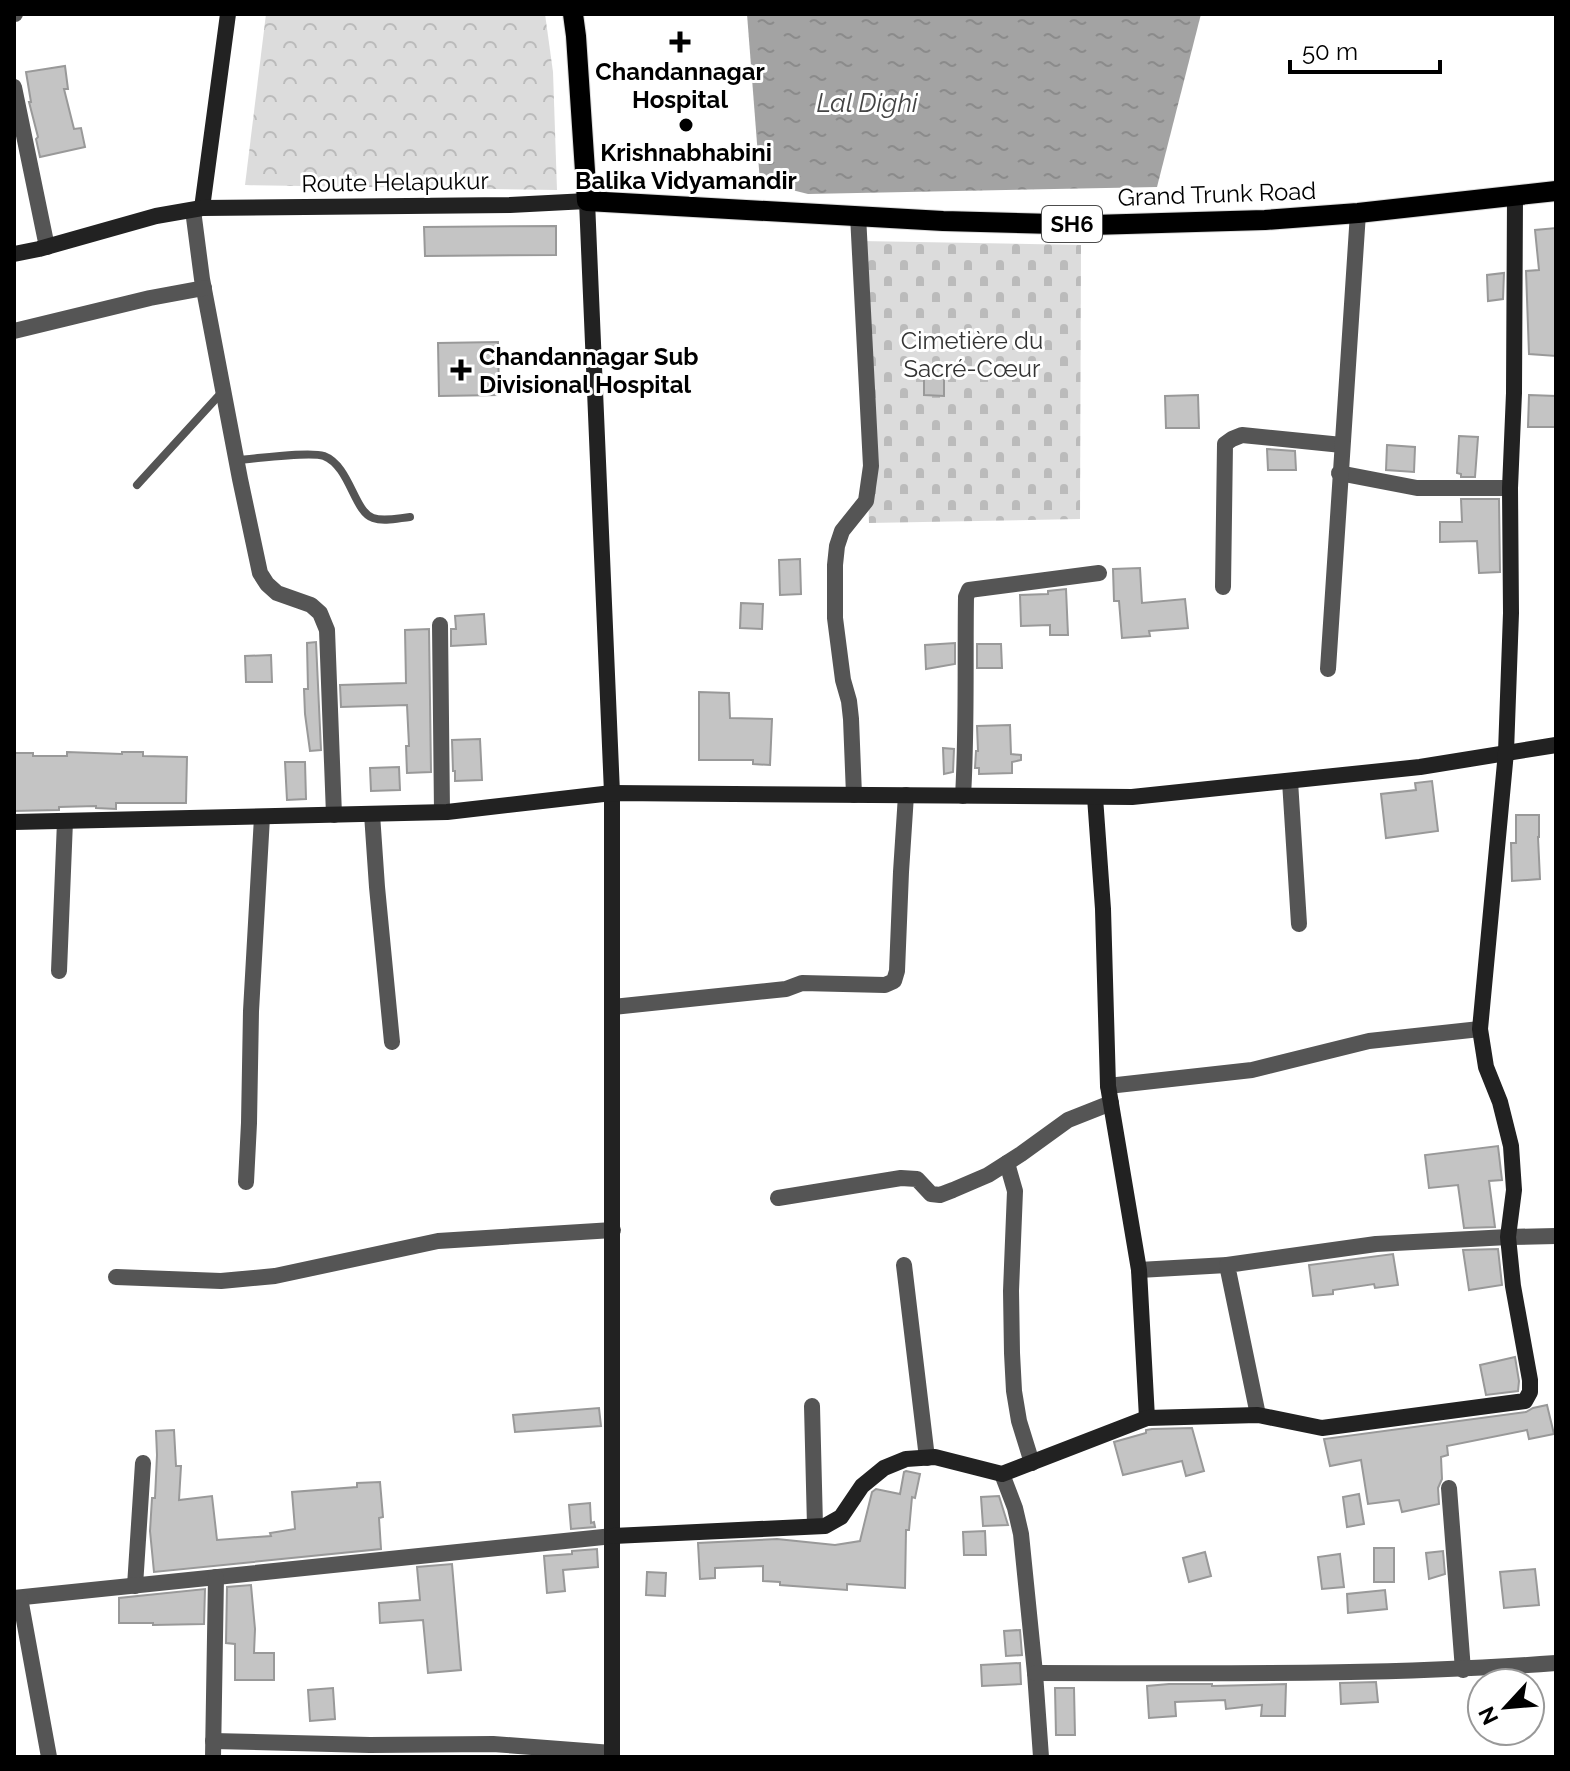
<svg xmlns="http://www.w3.org/2000/svg" width="1570" height="1771" font-family="Raleway,sans-serif">
<defs>
<pattern id="forest-crowns" width="20" height="18" patternUnits="userSpaceOnUse" patternTransform="scale(2)"><rect width="20" height="18" fill="#dcdcdc"/><path d="M2 6a3 3 0 1 1 6 0M12 15a3 3 0 1 1 6 0" fill="none" stroke="#bbb"/></pattern>
<pattern id="cemetery-stones" width="16" height="16" patternUnits="userSpaceOnUse" patternTransform="scale(2)"><rect width="16" height="16" fill="#dcdcdc"/><path d="M2 7V4a2 2 0 0 1 4 0v3zM10 15v-3a2 2 0 0 1 4 0v3z" fill="#bbb"/></pattern>
<pattern id="water-ripples" width="26" height="14" patternUnits="userSpaceOnUse" patternTransform="scale(2)"><rect width="26" height="14" fill="#a3a3a3"/><path d="M2 4q2-2 4 0t4 0M15 11q2-2 4 0t4 0" fill="none" stroke="#8b8b8b"/></pattern>
</defs>
<rect width="100%" height="100%" fill="#fff"/>
<polygon fill="url(#forest-crowns)" points="266,14 545,14 553,72 557,190 245,185"/>
<polygon fill="url(#cemetery-stones)" points="860,241 1081,245 1080,519 869,523"/>
<polygon fill="url(#water-ripples)" points="747,14 1201,14 1157,187 808,194 760,182"/>
<g fill="#c4c4c4" stroke="#999" stroke-width="2">
<polygon points="65,66 68,89 64,89 74,129 81,128 85,147 40,157 36,139 38,137 29,102 31,102 26,72"/>
<polygon points="556,226 556,255 425,256 424,227"/>
<polygon points="1556,228 1556,356 1529,354 1526,271 1539,270 1535,230"/>
<polygon points="1504,273 1503,299 1488,301 1487,275"/>
<polygon points="498,342 499,395 439,396 438,343"/>
<polygon points="924,374 944,374 944,396 924,395"/>
<polygon points="1198,395 1199,428 1166,428 1165,396"/>
<polygon points="1529,395 1556,396 1556,427 1528,427"/>
<polygon points="1459,436 1478,437 1475,477 1461,477 1461,474 1457,473"/>
<polygon points="1387,445 1415,447 1414,472 1386,470"/>
<polygon points="1267,449 1295,451 1296,470 1268,470"/>
<polygon points="1461,499 1499,499 1500,572 1479,573 1477,541 1440,542 1440,522 1462,522"/>
<polygon points="800,559 801,594 780,595 779,560"/>
<polygon points="1140,568 1142,603 1185,599 1188,628 1149,631 1150,636 1122,638 1119,601 1114,601 1113,569"/>
<polygon points="1066,589 1068,635 1050,635 1050,625 1021,626 1020,595 1048,594 1048,591"/>
<polygon points="741,603 763,604 762,629 740,628"/>
<polygon points="484,614 486,644 451,646 451,629 456,629 455,616"/>
<polygon points="429,629 431,772 407,773 406,746 409,746 407,705 341,707 340,685 406,683 405,630"/>
<polygon points="316,642 321,750 310,751 305,714 304,689 308,689 307,643"/>
<polygon points="955,643 955,664 926,669 925,645"/>
<polygon points="977,644 1001,644 1002,668 977,668"/>
<polygon points="271,655 272,682 246,682 245,656"/>
<polygon points="699,692 729,693 730,718 772,719 770,765 753,764 753,760 699,760"/>
<polygon points="1010,725 1011,754 1021,755 1021,760 1012,762 1012,773 979,774 979,768 975,768 976,751 978,751 977,726"/>
<polygon points="480,739 482,780 455,781 455,771 453,771 452,740"/>
<polygon points="943,748 954,749 953,772 944,774"/>
<polygon points="67,752 122,754 122,752 143,752 143,756 187,757 186,803 116,803 116,809 96,808 96,806 59,807 59,810 14,811 14,753 33,753 33,756 67,756"/>
<polygon points="285,762 305,762 306,799 287,800"/>
<polygon points="399,767 400,790 371,791 370,768"/>
<polygon points="1432,781 1438,831 1386,838 1381,794 1416,790 1415,783"/>
<polygon points="1516,815 1539,815 1539,837 1538,837 1540,879 1512,881 1511,843 1516,843"/>
<polygon points="1498,1146 1502,1180 1489,1181 1495,1227 1464,1228 1458,1185 1429,1188 1425,1155"/>
<polygon points="1498,1249 1502,1285 1469,1290 1463,1250"/>
<polygon points="1393,1254 1398,1285 1375,1288 1374,1284 1333,1290 1333,1294 1313,1296 1309,1265"/>
<polygon points="1515,1357 1519,1381 1518,1391 1486,1395 1480,1365"/>
<polygon points="1547,1405 1554,1434 1529,1439 1527,1430 1447,1446 1448,1455 1441,1457 1442,1479 1438,1488 1439,1504 1402,1512 1399,1500 1368,1504 1361,1460 1330,1466 1324,1439 1526,1412 1533,1408"/>
<polygon points="599,1408 601,1426 515,1432 513,1415"/>
<polygon points="1192,1428 1204,1471 1186,1476 1182,1461 1123,1475 1114,1442 1146,1433 1146,1430 1152,1429"/>
<polygon points="174,1430 176,1466 181,1466 179,1500 212,1496 217,1540 271,1536 270,1533 295,1529 292,1492 357,1487 357,1483 380,1482 383,1517 379,1518 381,1549 154,1572 150,1531 152,1498 155,1498 157,1455 156,1431"/>
<polygon points="906,1471 920,1474 915,1498 912,1497 909,1530 906,1530 905,1588 847,1584 847,1590 780,1585 780,1582 763,1581 763,1566 715,1568 715,1578 700,1579 698,1543 777,1539 835,1545 860,1541 872,1492 876,1489 900,1494 904,1472"/>
<polygon points="1359,1494 1364,1524 1347,1527 1343,1497"/>
<polygon points="999,1496 1008,1525 983,1526 981,1497"/>
<polygon points="590,1503 591,1523 594,1522 595,1527 571,1529 569,1505"/>
<polygon points="985,1531 986,1555 964,1555 963,1532"/>
<rect x="1374" y="1548" width="20" height="34"/>
<polygon points="597,1549 598,1567 563,1570 565,1591 547,1593 544,1556 572,1554 572,1551"/>
<polygon points="1443,1551 1445,1574 1429,1579 1426,1553"/>
<polygon points="1205,1552 1211,1576 1189,1582 1183,1558"/>
<polygon points="1340,1554 1344,1587 1322,1589 1318,1557"/>
<polygon points="452,1564 461,1670 428,1673 423,1620 380,1623 379,1603 420,1600 417,1567"/>
<polygon points="1535,1569 1539,1605 1504,1608 1500,1572"/>
<polygon points="647,1572 666,1573 665,1596 646,1595"/>
<polygon points="251,1585 255,1629 254,1653 274,1653 274,1680 235,1680 235,1644 226,1643 227,1587"/>
<polygon points="205,1589 204,1624 153,1625 153,1623 119,1623 119,1598"/>
<polygon points="1385,1590 1387,1609 1348,1613 1347,1594"/>
<polygon points="1020,1630 1022,1655 1006,1656 1004,1631"/>
<polygon points="1020,1663 1021,1684 982,1686 981,1665"/>
<polygon points="1376,1682 1378,1702 1341,1704 1340,1683"/>
<polygon points="1169,1684 1212,1684 1212,1686 1286,1684 1285,1716 1261,1716 1262,1705 1226,1709 1225,1700 1175,1702 1176,1716 1149,1718 1147,1686"/>
<polygon points="333,1688 335,1719 310,1721 308,1690"/>
<polygon points="1055,1688 1074,1688 1075,1735 1056,1735"/>
</g>
<g fill="none" stroke-linecap="round" stroke-linejoin="round">
<defs>
<polyline id="primary" points="573,14 576,36 587,201 943,221 1092,225 1265,220 1358,213 1556,191"/>
</defs>
<use href="#primary" stroke="#dbdbdb" stroke-width="22"/>
<g stroke="#555" stroke-width="8">
<path d="M237,460C255,459 309,451 324,456C350,466 354,512 373,518C384,522 399,518 410,517"/>
<polyline points="137,485 223,391"/>
</g>
<g stroke="#555" stroke-width="16">
<polyline points="14,14 15,14"/>
<polyline points="14,87 47,247"/>
<polyline points="193,210 202,279 240,479 260,573 267,584 277,593 311,605 320,613 327,630 334,815"/>
<polyline points="14,331 150,298 204,288"/>
<polyline points="1339,473 1417,488 1510,488"/>
<polyline points="1223,587 1225,444 1232,439 1242,435 1342,445"/>
<polyline points="440,625 442,812"/>
<polyline points="1328,669 1358,213"/>
<polyline points="1290,781 1299,924"/>
<polyline points="854,795 851,719 849,701 843,680 835,618 835,565 837,546 842,531 866,501 871,466 858,215"/>
<path d="M963,796C967,730 965,663 966,597L969,590L1099,573"/>
<polyline points="372,814 377,887 392,1042"/>
<polyline points="59,971 65,821"/>
<polyline points="613,1007 786,989 802,983 885,985 894,981 897,971 901,872 906,795"/>
<polyline points="1108,1086 1252,1070 1369,1041 1480,1029"/>
<polyline points="1007,1163 1015,1191 1011,1291 1012,1353 1014,1391 1019,1421 1032,1463"/>
<polyline points="246,1182 249,1123 251,1011 262,817"/>
<polyline points="778,1198 901,1178 917,1179 931,1194 940,1195 953,1190 988,1175 1021,1154 1068,1120 1111,1103"/>
<polyline points="904,1265 927,1458"/>
<polyline points="1139,1270 1227,1265"/>
<polyline points="116,1277 221,1281 275,1276 438,1241 613,1230"/>
<polyline points="812,1406 815,1526"/>
<polyline points="1258,1415 1227,1265 1376,1244 1508,1237 1556,1236"/>
<polyline points="1002,1474 1015,1508 1021,1534 1035,1673 1041,1757"/>
<polyline points="1449,1488 1463,1670"/>
<polyline points="135,1586 143,1463"/>
<polyline points="14,1598 613,1536"/>
<polyline points="20,1598 49,1757"/>
<path d="M1035,1673C1209,1673 1383,1676 1556,1663"/>
<polyline points="213,1741 370,1745 493,1744 612,1753"/>
<polyline points="213,1757 216,1577"/>
</g>
<g stroke="#222" stroke-width="16">
<polyline points="202,208 228,14"/>
<polyline points="14,254 39,249 156,216 202,208 510,205 587,201 612,793 612,1757"/>
<polyline points="1095,797 1103,909 1108,1086 1139,1270 1147,1418"/>
<polyline points="14,822 447,812 612,793 1132,797 1420,767 1556,745"/>
<polyline points="613,1536 825,1526 841,1517 862,1486 884,1468 906,1459 935,1457 1002,1474 1147,1418 1258,1415 1322,1428 1525,1401 1530,1392 1530,1380 1513,1286 1508,1237 1514,1190 1511,1146 1500,1102 1486,1067 1480,1029 1506,752 1511,613 1510,488 1514,393 1515,196"/>
</g>
<use href="#primary" stroke="#000" stroke-width="20"/>
</g>
<g fill="#000" stroke="#fff" stroke-width="3">
<path d="M676 30h8v8h8v8h-8v8h-8v-8h-8v-8h8z"/>
<circle cx="686" cy="125" r="8"/>
<path d="M457 358h8v8h8v8h-8v8h-8v-8h-8v-8h8z"/>
</g>
<g text-anchor="middle" dominant-baseline="central" stroke-width="6" stroke-linejoin="round" paint-order="stroke">
<rect fill="#fff" stroke="#4c4c4c" stroke-width="2" x="1042" y="206" width="60" height="36" rx="6"/>
<g font-size="22" font-weight="bold" fill="#000">
<text x="1072" y="224">SH6</text>
</g>
<g font-size="24" font-weight="bold" fill="#000" stroke="#fff">
<text x="680" y="71">Chandannagar<tspan x="680" dy="28">Hospital</tspan></text>
<text x="686" y="152">Krishnabhabini<tspan x="686" dy="28">Balika Vidyamandir</tspan></text>
<text x="479" y="356" text-anchor="start">Chandannagar Sub<tspan x="479" dy="28">Divisional Hospital</tspan></text>
</g>
<g font-size="24" fill="#000" stroke="#fff">
<text transform="translate(395 182) rotate(-1)">Route Helapukur</text>
<text transform="translate(1217 194) rotate(-2)">Grand Trunk Road</text>
</g>
<g font-size="24" fill="#333" stroke="#fff">
<text x="972" y="340">Cimetière du<tspan x="972" dy="28">Sacré-Cœur</tspan></text>
</g>
<g font-size="26" font-style="italic" fill="#444" stroke="#fff">
<text x="867" y="103">Lal Dighi</text>
</g>
</g>
<rect width="1570" height="1771" fill="none" stroke="#000000" stroke-width="32"/>
<g transform="translate(1506 1707) rotate(244)"><circle r="38" fill="#ffffff" stroke="#999999" stroke-width="2"/>
<path d="M0-6L14 30L0 20L-14 30Z" fill="#000000"/>
<text y="-12" font-size="22" font-weight="bold" text-anchor="middle" fill="#000000">N</text>
</g>
<path d="M1290 60v12h150v-12" fill="none" stroke="#000000" stroke-width="4"/>
<text x="1302" y="60" font-size="24" fill="#000000" stroke="#ffffff" stroke-width="6" paint-order="stroke">50 m</text>
</svg>
